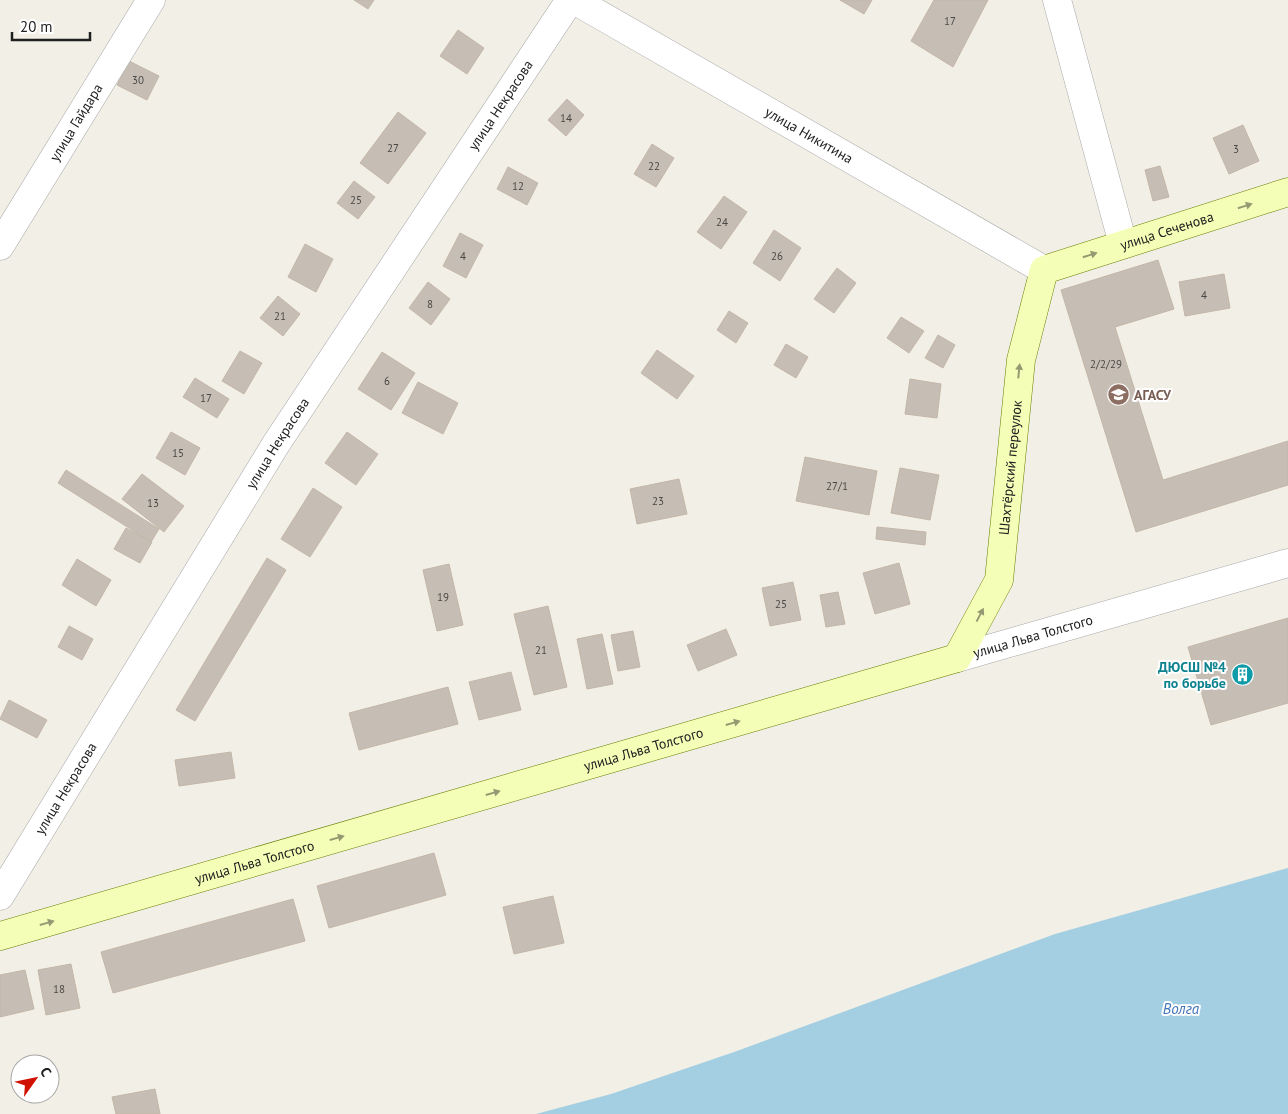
<svg xmlns="http://www.w3.org/2000/svg" width="1288" height="1114" font-family="'PT Sans',sans-serif">
<rect width="100%" height="100%" fill="#f1efe6"/>
<polygon fill="#a4cfe2" points="1288,868 1288,1114 536,1114 611,1094 737,1051 1055,934"/>
<g fill="#c6beb5" stroke="#c4b6a7">
<polygon points="354,0 374,0 368,9"/>
<polygon points="840,0 872,0 864,14"/>
<polygon points="934,0 988,0 953,67 911,41"/>
<polygon points="458,30 484,48 467,74 440,56"/>
<polygon points="129,61 159,76 147,100 117,85"/>
<polygon points="567,99 584,115 566,136 548,120"/>
<polygon points="398,112 426,133 388,184 360,163"/>
<polygon points="1243,125 1259,161 1229,174 1213,138"/>
<polygon points="652,144 674,158 656,187 634,174"/>
<polygon points="1160,166 1169,197 1153,201 1145,170"/>
<polygon points="508,167 538,183 527,205 497,189"/>
<polygon points="354,181 375,197 358,219 337,203"/>
<polygon points="724,196 747,212 721,249 697,232"/>
<polygon points="774,230 801,248 780,281 753,263"/>
<polygon points="460,233 483,245 466,278 443,266"/>
<polygon points="305,244 333,259 316,292 288,277"/>
<polygon points="1158,260 1174,309 1115,327 1163,480 1288,441 1288,485 1136,532 1061,290"/>
<polygon points="837,268 856,283 834,313 814,299"/>
<polygon points="1224,274 1230,308 1185,316 1179,282"/>
<polygon points="428,282 450,299 431,325 409,308"/>
<polygon points="278,296 300,314 283,336 260,318"/>
<polygon points="729,311 748,323 736,343 717,330"/>
<polygon points="901,317 924,331 909,353 887,338"/>
<polygon points="938,335 955,345 943,368 925,358"/>
<polygon points="786,344 808,357 796,378 774,365"/>
<polygon points="657,350 694,376 677,399 641,373"/>
<polygon points="240,351 262,363 244,394 222,381"/>
<polygon points="382,352 415,373 391,410 358,389"/>
<polygon points="195,378 229,399 217,418 183,397"/>
<polygon points="910,379 941,384 937,418 905,414"/>
<polygon points="418,382 458,403 443,434 402,413"/>
<polygon points="171,432 200,448 185,475 156,458"/>
<polygon points="347,432 378,454 356,485 325,463"/>
<polygon points="805,457 877,471 869,515 796,501"/>
<polygon points="900,468 939,475 930,520 891,513"/>
<polygon points="66,470 159,529 151,542 58,483"/>
<polygon points="142,474 184,506 164,532 122,499"/>
<polygon points="679,479 687,514 637,524 630,489"/>
<polygon points="313,488 342,507 310,557 281,539"/>
<polygon points="877,527 926,532 925,545 876,539"/>
<polygon points="126,528 152,542 140,563 114,549"/>
<polygon points="267,558 286,570 195,721 176,710"/>
<polygon points="77,559 111,580 96,606 62,585"/>
<polygon points="899,563 910,604 875,614 863,573"/>
<polygon points="449,564 463,625 437,631 423,570"/>
<polygon points="793,582 801,620 770,626 762,588"/>
<polygon points="838,592 845,624 826,627 820,595"/>
<polygon points="548,606 567,687 534,695 514,614"/>
<polygon points="1288,618 1288,703 1211,725 1188,647"/>
<polygon points="69,626 93,639 82,660 58,647"/>
<polygon points="726,629 737,655 698,671 687,645"/>
<polygon points="633,631 640,667 618,671 611,635"/>
<polygon points="602,634 613,684 587,689 577,639"/>
<polygon points="511,672 521,710 479,720 469,682"/>
<polygon points="448,687 458,724 359,750 349,713"/>
<polygon points="9,700 47,720 37,738 0,719"/>
<polygon points="231,752 235,778 179,786 175,760"/>
<polygon points="434,853 446,895 329,928 317,886"/>
<polygon points="553,896 564,943 514,954 503,907"/>
<polygon points="293,899 305,941 113,993 101,952"/>
<polygon points="71,964 80,1008 46,1015 38,970"/>
<polygon points="25,970 34,1009 0,1017 0,975"/>
<polygon points="155,1089 160,1114 116,1114 112,1097"/>
</g>
<g fill="none" stroke-linecap="round" stroke-linejoin="round">
<defs>
<g id="street">
<path id="s1" d="M574,0L1044,270"/>
<polyline points="1057,0 1123,244"/>
<path id="s2" d="M0,246L151,0"/>
<path id="s3" d="M957,658L1288,563"/>
<path id="s4" d="M0,896L276,444L570,0"/>
</g>
<g id="secondary">
<path id="s5" d="M0,936L957,658L999,580L1021,360L1044,270L1288,192"/>
</g>
</defs>
<use href="#street" stroke="#a7a7a7" stroke-width="29"/>
<use href="#secondary" stroke="#667e00" stroke-width="29"/>
<use href="#street" stroke="#fff" stroke-width="28"/>
<use href="#secondary" stroke="#f5feb7" stroke-width="28"/>
</g>
<defs><path id="oneway-solid" d="M-6-.8H1V-3.2L6.5 0L1 3.2V.8H-6Z" transform="scale(1.25)"/></defs>
<g fill="#959a73">
<use href="#oneway-solid" transform="translate(1245 206) rotate(-17)"/>
<use href="#oneway-solid" transform="translate(1090 255) rotate(-18)"/>
<use href="#oneway-solid" transform="translate(1019 371) rotate(-84)"/>
<use href="#oneway-solid" transform="translate(980 615) rotate(-62)"/>
<use href="#oneway-solid" transform="translate(733 723) rotate(-16)"/>
<use href="#oneway-solid" transform="translate(493 793) rotate(-16)"/>
<use href="#oneway-solid" transform="translate(337 838) rotate(-16)"/>
<use href="#oneway-solid" transform="translate(47 923) rotate(-16)"/>
</g>
<defs>
<symbol id="university-disc" viewBox="-11 -11 22 22"><circle r="9.5" fill="#8d6e63" stroke="#fff"/><path d="M0-5L7-2L0 1L-7-2ZM-4 1L0 2.5L4 1V4Q0 6-4 4Z" fill="#fff"/></symbol>
<symbol id="building-disc" viewBox="-11 -11 22 22"><circle r="9.5" fill="#0f9aa8" stroke="#fff"/><path d="M-4-6H4V6H1V3H-1V6H-4ZM-2.5-4.3h1.7v1.8h-1.7ZM.8-4.3h1.7v1.8H.8ZM-2.5-1h1.7V.8h-1.7ZM.8-1h1.7V.8H.8Z" fill="#fff"/></symbol>
</defs>
<g fill-rule="evenodd">
<use href="#university-disc" x="1106" y="382" width="25" height="25"/>
<use href="#building-disc" x="1230" y="662" width="25" height="25"/>
</g>
<g text-anchor="middle" dominant-baseline="central" stroke-width="4" stroke-linejoin="round" paint-order="stroke">
<g font-size="11" fill="#4a4845">
<text x="950" y="21">17</text>
<text x="138" y="80">30</text>
<text x="566" y="118">14</text>
<text x="393" y="148">27</text>
<text x="1236" y="149">3</text>
<text x="654" y="166">22</text>
<text x="518" y="186">12</text>
<text x="356" y="200">25</text>
<text x="722" y="222">24</text>
<text x="463" y="256">4</text>
<text x="777" y="256">26</text>
<text x="1204" y="295">4</text>
<text x="430" y="304">8</text>
<text x="280" y="316">21</text>
<text x="1106" y="364">2/2/29</text>
<text x="387" y="381">6</text>
<text x="206" y="398">17</text>
<text x="178" y="453">15</text>
<text x="837" y="486">27/1</text>
<text x="658" y="501">23</text>
<text x="153" y="503">13</text>
<text x="443" y="597">19</text>
<text x="781" y="604">25</text>
<text x="541" y="650">21</text>
<text x="59" y="989">18</text>
</g>
<g font-size="14" fill="#202020" stroke="#fff">
<text stroke="none"><textPath href="#s4" startOffset="936">улица Некрасова</textPath></text>
<text stroke="none"><textPath href="#s2" startOffset="145">улица Гайдара</textPath></text>
<text stroke="none"><textPath href="#s1" startOffset="271">улица Никитина</textPath></text>
<text stroke="none"><textPath href="#s5" startOffset="1528">улица Сеченова</textPath></text>
<text stroke="none"><textPath href="#s4" startOffset="531">улица Некрасова</textPath></text>
<text stroke="none"><textPath href="#s5" startOffset="1198">Шахтёрский переулок</textPath></text>
<text stroke="none"><textPath href="#s3" startOffset="79">улица Льва Толстого</textPath></text>
<text stroke="none"><textPath href="#s5" startOffset="670">улица Льва Толстого</textPath></text>
<text stroke="none"><textPath href="#s4" startOffset="126">улица Некрасова</textPath></text>
<text stroke="none"><textPath href="#s5" startOffset="265">улица Льва Толстого</textPath></text>
</g>
<g font-size="14" font-weight="bold" fill="#785e54" stroke="#fff" text-anchor="start">
<text x="1134" y="395">АГАСУ</text>
</g>
<g font-size="14" font-weight="bold" fill="#0d838f" stroke="#fff" text-anchor="end">
<text x="1226" y="667">ДЮСШ №4<tspan x="1226" dy="16">по борьбе</tspan></text>
</g>
<g font-size="15" font-style="italic" fill="#4475b8" stroke="#fff">
<text x="1181" y="1008">Волга</text>
</g>
</g>
<g transform="translate(35 1079) rotate(57)"><circle r="24" fill="#ffffff" stroke="#a6a6a6"/>
<path d="M0-4L9 19L0 12L-9 19Z" fill="#d01100"/>
<text y="-8" font-size="14" font-weight="bold" text-anchor="middle" fill="#202020">С</text>
</g>
<path d="M12 32v8h78v-8" fill="none" stroke="#202020" stroke-width="2.5"/>
<text x="20" y="32" font-size="15" fill="#202020" stroke="#ffffff" stroke-width="4" paint-order="stroke">20 m</text>
</svg>
